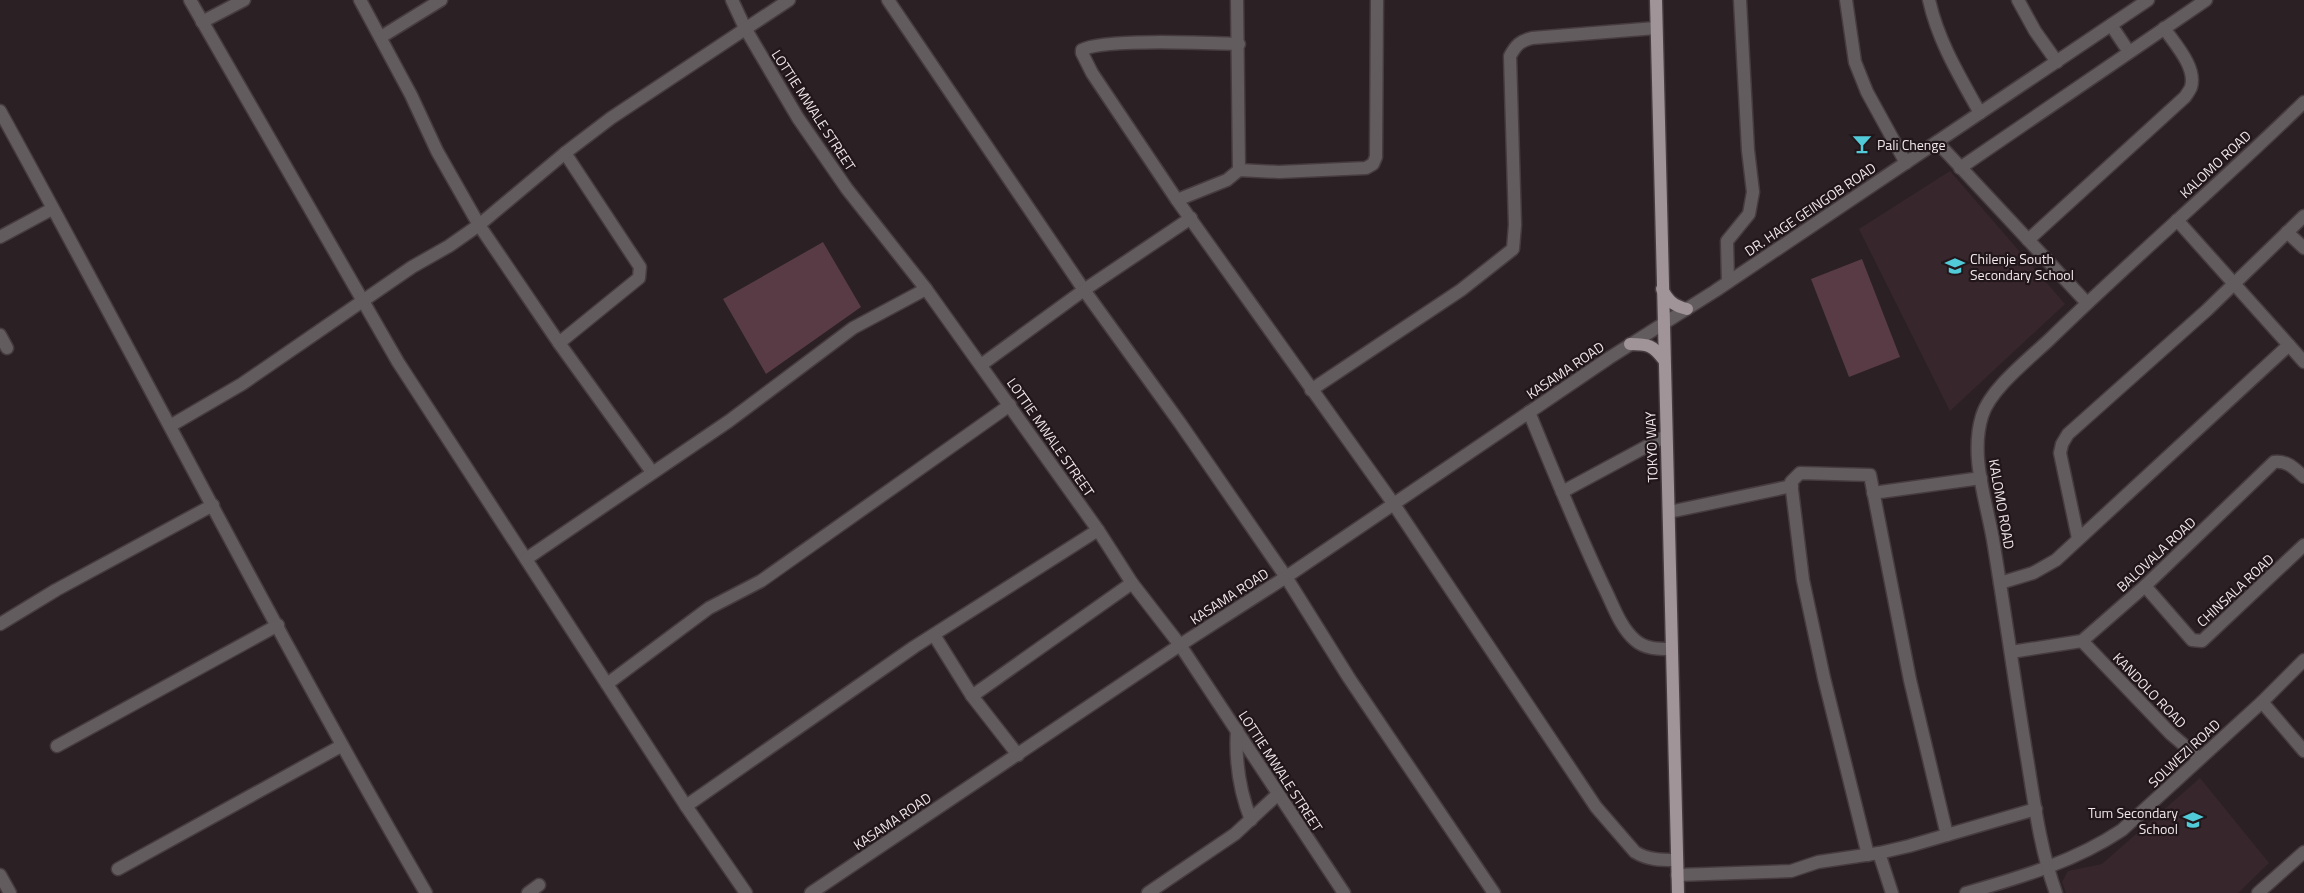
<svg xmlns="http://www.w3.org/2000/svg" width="2304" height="893" font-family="'Titillium Web',sans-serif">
<rect width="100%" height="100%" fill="#2b2024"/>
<g fill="#38262d">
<polygon points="1950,171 2065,304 1950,411 1859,229"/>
<polygon points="2200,778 2269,863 2238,893 2066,893 2062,882 2068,871 2102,864"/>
</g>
<g fill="#583b45">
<polygon points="823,242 861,307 766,374 723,299"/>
<polygon points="1862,259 1900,357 1849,377 1811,279"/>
</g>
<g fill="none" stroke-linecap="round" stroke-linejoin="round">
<defs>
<g id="minor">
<polyline points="190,0 398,362 686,806 746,893"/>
<polyline points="360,0 411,95 437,151 479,225 559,343 652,472"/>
<polyline points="732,0 745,28 798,118 847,189 926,289 1098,530 1132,583 1180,645 1344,893"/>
<polyline points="888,0 1084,290 1180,423 1286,577 1349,678 1494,893"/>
<polyline points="1237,0 1239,170"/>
<polyline points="1846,0 1855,62 1867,92 1906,163"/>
<path d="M1929,0C1938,41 1960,77 1980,113"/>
<polyline points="2018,0 2035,31 2057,62"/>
<polyline points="202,22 244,0"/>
<polyline points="2111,25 2129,52"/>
<polyline points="381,37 441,0"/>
<path d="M1239,44C1211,43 1102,38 1082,50V53L1092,73L1177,200L1393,503L1596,807L1635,852C1648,860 1661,860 1676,860"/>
<path d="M0,111C143,371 277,636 426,893"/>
<polyline points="1937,142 2087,303"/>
<polyline points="1960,168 2206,0"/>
<polyline points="1177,200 1227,180 1239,170 1279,172 1366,168 1373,164 1376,157 1377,0"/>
<polyline points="2177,220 2304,362"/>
<polyline points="2287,232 2304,248"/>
<polyline points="0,237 52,209"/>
<path d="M2028,240L2185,97C2187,94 2190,90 2191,87C2197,67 2174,43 2164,28"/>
<polyline points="1728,282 1727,241 1749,214 1753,192 1748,150 1740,0"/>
<polyline points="0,335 7,348"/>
<polyline points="559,343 639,278 640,267 565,153"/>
<polyline points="981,365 1084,290 1191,218"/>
<path d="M1311,390L1461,290L1513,249L1515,225L1510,56C1516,45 1520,41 1532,38L1656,28"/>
<path d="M1529,412C1553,471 1577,530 1604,587C1613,605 1620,627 1635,640C1645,649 1658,649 1671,649"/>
<polyline points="170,426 242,384 412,267 449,246 479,225 565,153 611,118 789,0"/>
<polyline points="1562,492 1666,436"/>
<polyline points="1873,493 1981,478"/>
<polyline points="1669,512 1792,486"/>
<polyline points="2078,538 2060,453 2062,444 2068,434 2207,310 2304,216"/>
<polyline points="526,559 729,421 853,328 926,289"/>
<polyline points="2000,583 2033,573 2056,560 2289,345"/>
<polyline points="2145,586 2192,640 2202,641 2304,545"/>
<polyline points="0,624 56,590 213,505"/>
<polyline points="934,635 972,696 1018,755"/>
<polyline points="2082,641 2171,734 2199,758"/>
<path d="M2011,652L2082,641L2145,586L2274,462C2287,460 2295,469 2304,477"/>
<polyline points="607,684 709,608 761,581 1010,405"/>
<polyline points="972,696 1132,583"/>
<polyline points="2262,702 2304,751"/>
<path d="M1237,730C1235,762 1239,790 1251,820"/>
<polyline points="57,746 278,625"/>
<polyline points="686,806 914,647 1098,530"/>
<polyline points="1879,853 1892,893"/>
<polyline points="1868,855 1824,678 1803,580 1791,482 1800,473 1870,475 1910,680 1947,835"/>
<polyline points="118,869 341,746"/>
<polyline points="0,875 10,893"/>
<polyline points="1677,875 1791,871 1818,862 1879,853 1909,846 2036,809"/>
<polyline points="528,893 539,885"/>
<polyline points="811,893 1180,645 1286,577 1609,358 1715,291 2148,0"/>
<polyline points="1148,893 1235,834 1278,794"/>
<path d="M1966,893C2021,877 2074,862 2122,830L2262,702L2304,660"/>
<path d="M2056,893C2041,852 2035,808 2028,764C2016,692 2006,619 1994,546C1988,505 1969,458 1982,416C1990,389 2029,359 2050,339C2133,258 2221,183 2304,102"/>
<polyline points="2258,893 2304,852"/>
</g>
<g id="major">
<polyline points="1656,0 1678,893"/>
<path d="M1662,289C1668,301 1674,306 1687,309"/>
<path d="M1630,344C1648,344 1653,345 1664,360"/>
</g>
</defs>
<use href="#minor" stroke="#463c40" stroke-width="15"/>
<use href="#major" stroke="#463c40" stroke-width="15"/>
<use href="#minor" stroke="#625c5e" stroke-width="12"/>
<use href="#major" stroke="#a09498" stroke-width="12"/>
</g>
<defs>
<symbol id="bar-bare" viewBox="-9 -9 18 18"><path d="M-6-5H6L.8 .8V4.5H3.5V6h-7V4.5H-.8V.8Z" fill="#52cbd9" stroke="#21161a" stroke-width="2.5" paint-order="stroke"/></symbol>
<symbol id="school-bare" viewBox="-9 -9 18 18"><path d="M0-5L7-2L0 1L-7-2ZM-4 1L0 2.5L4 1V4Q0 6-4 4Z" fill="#52cbd9" stroke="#21161a" stroke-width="2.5" paint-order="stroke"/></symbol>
</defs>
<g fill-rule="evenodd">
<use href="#bar-bare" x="1848" y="130" width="28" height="28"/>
<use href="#school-bare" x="1941" y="252" width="28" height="28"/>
<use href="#school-bare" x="2179" y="806" width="28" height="28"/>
</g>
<g text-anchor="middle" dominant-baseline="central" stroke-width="4.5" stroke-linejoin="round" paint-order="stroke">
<g font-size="14" fill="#efe7e9" stroke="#21161a">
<text transform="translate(814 110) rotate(57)">LOTTIE MWALE STREET</text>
<text transform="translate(2215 164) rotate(-43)">KALOMO ROAD</text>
<text transform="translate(1810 209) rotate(-34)">DR. HAGE GEINGOB ROAD</text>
<text transform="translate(1565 370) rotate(-34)">KASAMA ROAD</text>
<text transform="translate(1051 437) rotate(55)">LOTTIE MWALE STREET</text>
<text transform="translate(1651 447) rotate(-92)">TOKYO WAY</text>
<text transform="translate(2002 504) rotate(80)">KALOMO ROAD</text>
<text transform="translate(2156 554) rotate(-43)">BALOVALA ROAD</text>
<text transform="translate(2235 590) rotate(-43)">CHINSALA ROAD</text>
<text transform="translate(1229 596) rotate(-33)">KASAMA ROAD</text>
<text transform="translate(2150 690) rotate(46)">KANDOLO ROAD</text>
<text transform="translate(2184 753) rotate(-43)">SOLWEZI ROAD</text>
<text transform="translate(1281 771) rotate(57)">LOTTIE MWALE STREET</text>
<text transform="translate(892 821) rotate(-34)">KASAMA ROAD</text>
</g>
<g font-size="14" fill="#efe7e9" stroke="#21161a" text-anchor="start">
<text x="1877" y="144">Pali Chenge</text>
<text x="1970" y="258">Chilenje South<tspan x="1970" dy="16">Secondary School</tspan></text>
<text x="2178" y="812" text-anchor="end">Tum Secondary<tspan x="2178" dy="16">School</tspan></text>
</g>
</g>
</svg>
